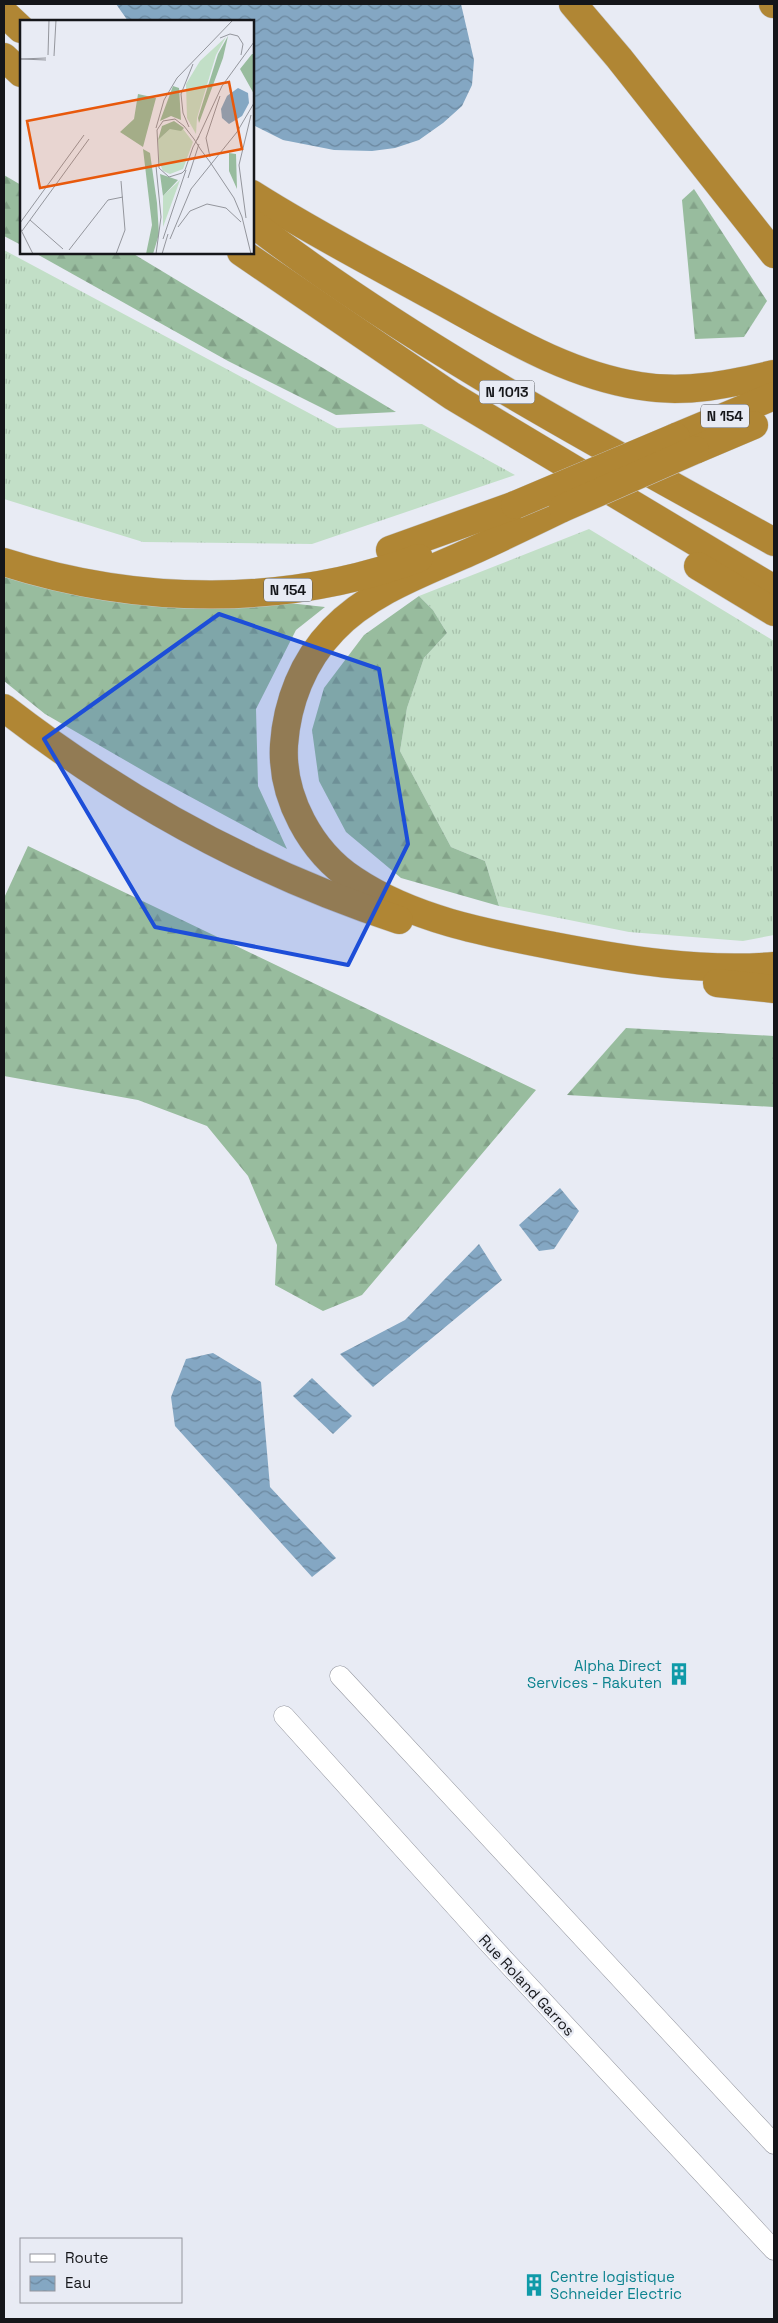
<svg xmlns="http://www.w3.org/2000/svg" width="778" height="2323" font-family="'Space Grotesk',sans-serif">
<defs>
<pattern id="grass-tufts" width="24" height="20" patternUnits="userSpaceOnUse" patternTransform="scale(1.25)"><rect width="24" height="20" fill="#c2dfc7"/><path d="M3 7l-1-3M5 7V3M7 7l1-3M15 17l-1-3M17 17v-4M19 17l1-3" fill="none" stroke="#a6bfaa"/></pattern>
<pattern id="forest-firs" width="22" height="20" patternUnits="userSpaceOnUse" patternTransform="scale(1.25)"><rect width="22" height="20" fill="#98bc9e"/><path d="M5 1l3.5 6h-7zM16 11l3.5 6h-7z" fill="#82a188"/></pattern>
<pattern id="water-waves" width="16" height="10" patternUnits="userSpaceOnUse" patternTransform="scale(1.25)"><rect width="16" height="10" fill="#84a7c3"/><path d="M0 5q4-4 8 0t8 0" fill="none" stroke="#6b879e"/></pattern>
</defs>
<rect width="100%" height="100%" fill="#e8ebf4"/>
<g fill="url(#grass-tufts)">
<polygon points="4,250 337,428 422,424 515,475 312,544 143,542 4,499"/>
<polygon points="589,529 774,641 774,935 743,941 629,932 499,906 485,861 451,847 400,751 407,708 424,658 447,633 433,610 419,596"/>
</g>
<g fill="url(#forest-firs)">
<polygon points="4,175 21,185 21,245 4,236"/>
<polygon points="694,189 767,301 744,337 695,339 682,200"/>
<polygon points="35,253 132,253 396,412 336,415 228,361"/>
<polygon points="4,572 325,607 296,630 256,709 258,786 287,849 161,781 45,714 4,681"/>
<polygon points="419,596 433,610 447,633 424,658 407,708 400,751 451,847 485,861 499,906 401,878 346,832 319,781 312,730 324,688 364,635"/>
<polygon points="28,846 536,1090 362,1295 323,1311 275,1285 277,1245 248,1176 207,1126 138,1100 4,1076 4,898"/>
<polygon points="626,1028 774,1036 774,1107 567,1095"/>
</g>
<g fill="url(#water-waves)">
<polygon points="116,4 461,4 474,60 472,85 462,106 443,123 419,140 395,148 372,151 334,150 283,140 253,125 252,21 128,21"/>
<polygon points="560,1188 579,1211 554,1249 539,1251 519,1225"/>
<polygon points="479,1244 502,1280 373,1387 340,1354 405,1320"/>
<polygon points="213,1353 261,1382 270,1487 336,1558 312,1577 175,1426 171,1397 186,1359"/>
<polygon points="312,1378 352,1416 333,1434 293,1396"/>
</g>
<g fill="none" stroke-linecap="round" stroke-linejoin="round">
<defs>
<g id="street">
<polyline points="340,1676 774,2144"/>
<polyline points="284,1716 484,1938 774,2250"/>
</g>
<g id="highway">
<polyline points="573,4 619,58 774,254"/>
<polyline points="773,4 774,4"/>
<polyline points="4,13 21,29"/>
<polyline points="4,57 21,73"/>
<path d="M252,194C310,231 370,262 430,295C497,331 563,374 640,386C686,394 730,384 774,374"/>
<path d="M252,223C415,347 596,443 774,542"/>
<polyline points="241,252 452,396 774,589"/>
<polyline points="676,437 774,396"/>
<polyline points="695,450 754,425"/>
<path d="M563,508C532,523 501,538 470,552C423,573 369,592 333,630C303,661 287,702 284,745C281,797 311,852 354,880C412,919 486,933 554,946C626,960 701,972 774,966"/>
<polyline points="390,550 515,505"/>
<path d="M4,562C139,605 286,607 419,558"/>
<polyline points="698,566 774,612"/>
<path d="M4,708C123,800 256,873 399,920"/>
<polyline points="717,983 774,989"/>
</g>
</defs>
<use href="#street" stroke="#9597a0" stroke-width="21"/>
<use href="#highway" stroke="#c7c7c8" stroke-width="29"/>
<use href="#street" stroke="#fff" stroke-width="20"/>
<use href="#highway" stroke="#b08634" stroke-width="28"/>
<defs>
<g id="highway-bridge">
<polyline points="515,505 676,437"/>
<polyline points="563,508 695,450"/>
</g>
</defs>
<use href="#highway-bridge" stroke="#c7c7c8" stroke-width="29" stroke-linecap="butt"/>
<use href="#highway-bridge" stroke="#b08634" stroke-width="28"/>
</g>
<path fill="#1d4ed8" fill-opacity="0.2" stroke="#1d4ed8" stroke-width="4" stroke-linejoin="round" d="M219,614L379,669L408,844L348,965L155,927L44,739Z"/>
<defs>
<symbol id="building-bare" viewBox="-9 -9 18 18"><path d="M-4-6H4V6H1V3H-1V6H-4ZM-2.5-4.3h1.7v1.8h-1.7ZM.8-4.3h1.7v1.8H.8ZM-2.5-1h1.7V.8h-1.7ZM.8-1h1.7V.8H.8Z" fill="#0f9aa8" stroke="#e8ebf4" stroke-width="2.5" paint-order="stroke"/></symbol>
</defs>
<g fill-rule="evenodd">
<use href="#building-bare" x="663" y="1658" width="32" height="32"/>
<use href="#building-bare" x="518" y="2269" width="32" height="32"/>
</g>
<g text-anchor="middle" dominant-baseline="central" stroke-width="5" stroke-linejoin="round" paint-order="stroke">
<g fill="#e8ebf4" stroke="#54565b" stroke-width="1">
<rect x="479.5" y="380.5" width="55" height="23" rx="4"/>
<rect x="701" y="404.5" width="48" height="23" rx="4"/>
<rect x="264" y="578.5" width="48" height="23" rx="4"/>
</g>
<g font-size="14" font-weight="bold" fill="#15161a">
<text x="507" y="392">N 1013</text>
<text x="725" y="416">N 154</text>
<text x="288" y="590">N 154</text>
</g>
<g font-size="15" fill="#0d838f" stroke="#e8ebf4" text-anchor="end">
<text x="662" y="1665">Alpha Direct<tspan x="662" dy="17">Services - Rakuten</tspan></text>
<text x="550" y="2276" text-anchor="start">Centre logistique<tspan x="550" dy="17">Schneider Electric</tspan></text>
</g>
<g font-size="15" fill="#15161a" stroke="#e8ebf4">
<text transform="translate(527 1985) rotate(47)">Rue Roland Garros</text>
</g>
</g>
<g transform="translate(20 20)">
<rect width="234" height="234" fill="#e8ebf4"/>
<path d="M206,17L196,35L177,98L176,114L167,98L166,64L180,41ZM150,109H163L173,122L163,149L150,154L143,151L139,142L138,120ZM160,160L143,207V176Z" fill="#c2dfc7"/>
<path d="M208,16L203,38L179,103L178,98L198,34ZM232,34H234V74L220,49ZM153,66L159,68L161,100L151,96L140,101ZM118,74L136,78L123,127L100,112L114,99ZM154,101L164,108L161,111L150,109L138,120L142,106ZM123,129L130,133L137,183L139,214L133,234H126L132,205ZM209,133L216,134L217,169L209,151ZM140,154L158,160L143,176Z" fill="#98bc9e"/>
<path d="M218,68L228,73L229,83L222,96L209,104L202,98L201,89L207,76Z" fill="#84a7c3"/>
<path fill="none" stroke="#94969d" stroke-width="1" d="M200,18L210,14L218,16L223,24L221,35M28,35L29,0M34,36L36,0M1,39L26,38M1,39L26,40M169,107L163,93L161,74L173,44M136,108L144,80L157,58L213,0M179,116L173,127L165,150L162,153L149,157L139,148L137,110L143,101L155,99L164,106L174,119L181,130L190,142L214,178L222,197L231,234M177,120L202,66L234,22M190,137L186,118L200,76M136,146L141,197L136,234M168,158L179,124M226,198L219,145L231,95M10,200L43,229M0,203L64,115M158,207L170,191L187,184L206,188L221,202M0,208L13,234M2,211L69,119M143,219L166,150M150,219L171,169L217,112L234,83M49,230L88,180L103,177M96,234L105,210L101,161M142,234L148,214"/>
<path fill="#e8590c" fill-opacity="0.15" stroke="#e8590c" stroke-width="2.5" d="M209,62L222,129L20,168L7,101Z"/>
<rect width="234" height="234" fill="none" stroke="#15161a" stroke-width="2.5"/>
</g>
<rect width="778" height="2323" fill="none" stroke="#15161a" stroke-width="10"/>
<rect x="20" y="2238" width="162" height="65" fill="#e8ebf4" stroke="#94969d"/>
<rect x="30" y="2254" width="25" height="8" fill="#ffffff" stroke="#94969d"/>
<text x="65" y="2263" font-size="15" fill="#15161a">Route</text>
<rect x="30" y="2276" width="25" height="15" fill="url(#water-waves)" stroke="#94969d"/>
<text x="65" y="2288" font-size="15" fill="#15161a">Eau</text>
</svg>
